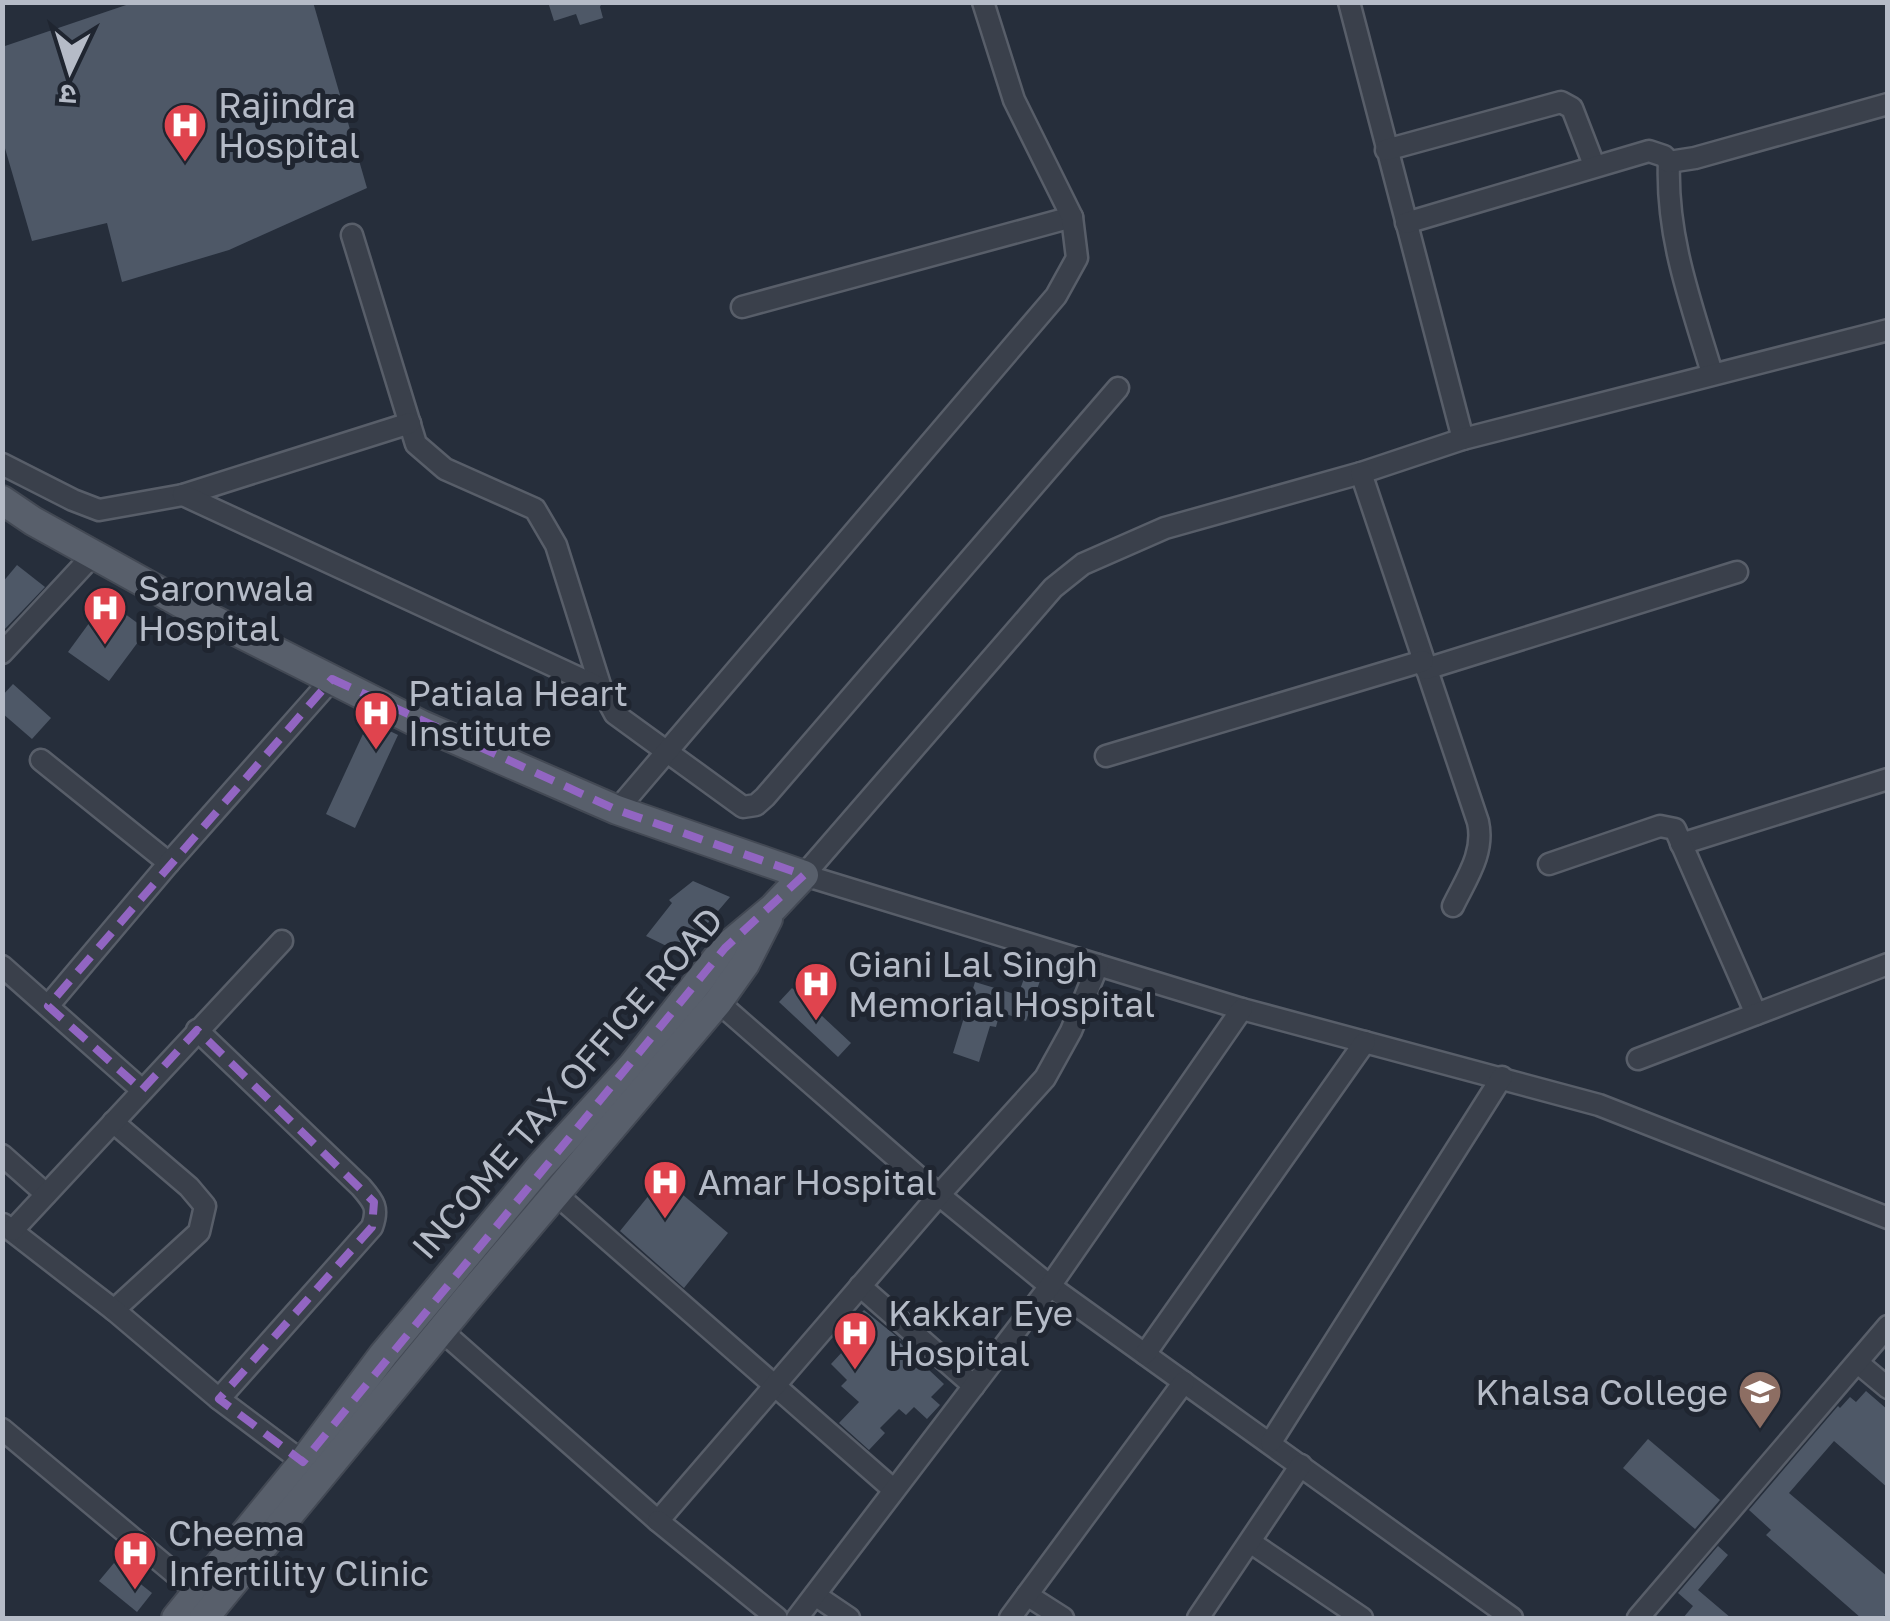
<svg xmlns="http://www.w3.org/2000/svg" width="1890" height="1621" font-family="'Golos Text','Noto Sans Devanagari',sans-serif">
<rect width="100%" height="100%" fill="#262e3b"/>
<g fill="#4e5867">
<polygon points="135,2 313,2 367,188 229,250 122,282 107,223 32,241 2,138 2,47"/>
<polygon points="548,2 602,2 600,7 603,18 580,25 576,14 554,21"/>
<polygon points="17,565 45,587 2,632 2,583"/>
<polygon points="106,600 147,630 109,681 68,652"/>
<polygon points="13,684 51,718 32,739 2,713 2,696"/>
<polygon points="369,721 398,735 355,828 326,814"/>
<polygon points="693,881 730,897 696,937 704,941 689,957 646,936 672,903 669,900"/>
<polygon points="1026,973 1041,978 1026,1021 1000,1012 996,1027 990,1026 979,1062 953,1053 975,982 1018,995"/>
<polygon points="792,988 851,1043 838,1057 779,1002"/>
<polygon points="663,1178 728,1233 684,1288 620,1231"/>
<polygon points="864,1310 901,1340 899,1342 944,1384 931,1397 940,1405 927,1419 914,1407 906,1415 899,1409 880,1428 885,1433 869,1450 839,1423 859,1402 841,1386 847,1380 831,1364 857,1336 848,1327"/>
<polygon points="1866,1391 1888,1410 1888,1488 1834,1441 1789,1493 1888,1577 1888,1612 1882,1618 1861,1618 1766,1535 1771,1530 1749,1510 1838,1406 1840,1408 1850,1397 1856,1402"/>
<polygon points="1648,1439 1720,1500 1695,1529 1623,1468"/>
<polygon points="1718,1546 1728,1555 1698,1590 1731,1618 1683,1618 1693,1606 1678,1593"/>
<polygon points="114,1563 152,1593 137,1612 99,1581"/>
</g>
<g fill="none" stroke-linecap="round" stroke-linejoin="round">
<defs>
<g id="minor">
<polyline points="1349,2 1463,439"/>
<polyline points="1386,150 1561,102 1572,108 1594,165"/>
<path d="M1669,162C1666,237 1691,303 1712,373"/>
<polyline points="1406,223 1649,151 1664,156 1669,162 1695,158 1888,104"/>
<polyline points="352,235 416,444 445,469 535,509 556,545 601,688 615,714 743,807 756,805 765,797 1118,388"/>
<polyline points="742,307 1072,217"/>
<polyline points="1888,330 1463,439 1361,473 1165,528 1083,564 1053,588 804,875 1242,1009 1599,1105 1888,1218"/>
<polyline points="2,464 73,500 99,510 183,495 410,423"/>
<path d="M1361,473L1478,822C1485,853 1466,879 1453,906"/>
<polyline points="183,495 601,688"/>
<polyline points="2,653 93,555"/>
<polyline points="1426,669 1737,572"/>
<polyline points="1106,756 1423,661"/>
<polyline points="41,760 169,863 48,1006"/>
<polyline points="617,810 1056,296 1077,258 1072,217 1014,100 983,2"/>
<polyline points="1681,844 1888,779"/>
<polyline points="169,863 332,679"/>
<polyline points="1549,864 1660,826 1675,829 1756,1014"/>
<polyline points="2,966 142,1090"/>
<polyline points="718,1002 939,1195 1050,1286 1512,1618"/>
<path d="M197,1030L361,1187C374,1202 379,1208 372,1227L219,1399"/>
<polyline points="1638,1059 1888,964"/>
<polyline points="113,1122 189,1187 205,1206 199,1232 114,1310"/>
<polyline points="2,1155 46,1194"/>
<polyline points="557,1195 894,1490"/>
<polyline points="3,1224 114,1310 219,1399 303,1462"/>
<polyline points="13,1230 282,941"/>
<polyline points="860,1286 974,1386"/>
<polyline points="442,1331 658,1521 939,1195 1045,1078 1071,1031 1098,965"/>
<polyline points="1145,1354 1365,1042"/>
<polyline points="1858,1363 1888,1388"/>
<polyline points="2,1429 197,1592"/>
<polyline points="1271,1442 1502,1077"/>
<polyline points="658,1521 777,1618"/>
<polyline points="1250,1542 1362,1618"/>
<polyline points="815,1595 849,1618"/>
<polyline points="1027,1595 1063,1618"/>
<polyline points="797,1618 1050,1286 1242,1009"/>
<polyline points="1010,1618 1184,1382"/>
<polyline points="1198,1618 1301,1465"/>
<polyline points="1638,1618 1888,1326"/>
</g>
<g id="major">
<polyline points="2,500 33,521 188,607 422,725 617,810 804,875 773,908 725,948 633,1065 540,1167 383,1355 303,1462 176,1618"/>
<polyline points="204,1618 466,1300 718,1002 745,964 768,919"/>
</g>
</defs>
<use href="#minor" stroke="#585e69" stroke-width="25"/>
<use href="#major" stroke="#434954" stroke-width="32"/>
<use href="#minor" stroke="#3a404b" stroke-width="20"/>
<use href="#major" stroke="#585f6b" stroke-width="28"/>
</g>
<path fill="none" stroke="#9265c2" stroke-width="8" stroke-dasharray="20 12" stroke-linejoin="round" d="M332,679L617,810L804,875L725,948L303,1462L219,1399L372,1227L374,1202L197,1030L142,1090L48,1006Z"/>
<defs>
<symbol id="hospital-pin" viewBox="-11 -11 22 30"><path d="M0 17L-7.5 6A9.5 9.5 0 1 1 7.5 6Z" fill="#e0444e" stroke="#1f2530"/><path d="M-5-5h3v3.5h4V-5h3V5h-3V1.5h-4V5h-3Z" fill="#fff"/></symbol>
<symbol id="university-pin" viewBox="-11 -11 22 30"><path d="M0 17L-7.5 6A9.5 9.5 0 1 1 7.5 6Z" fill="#8d6e63" stroke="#1f2530"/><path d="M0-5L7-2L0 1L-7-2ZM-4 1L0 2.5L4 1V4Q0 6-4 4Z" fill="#fff"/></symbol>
</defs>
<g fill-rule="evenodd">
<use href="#hospital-pin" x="160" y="100" width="50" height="68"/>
<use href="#hospital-pin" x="80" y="583" width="50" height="68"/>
<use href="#hospital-pin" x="351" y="688" width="50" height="68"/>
<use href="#hospital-pin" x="791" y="959" width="50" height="68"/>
<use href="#hospital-pin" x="640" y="1157" width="50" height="68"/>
<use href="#hospital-pin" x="830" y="1308" width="50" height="68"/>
<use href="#university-pin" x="1735" y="1367" width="50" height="68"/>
<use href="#hospital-pin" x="110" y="1528" width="50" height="68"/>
</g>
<g text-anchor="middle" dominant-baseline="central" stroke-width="10" stroke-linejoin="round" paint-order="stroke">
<g font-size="35" fill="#b5bbc7" stroke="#1f2530" text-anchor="start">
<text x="218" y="105">Rajindra<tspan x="218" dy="40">Hospital</tspan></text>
<text x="138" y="588">Saronwala<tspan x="138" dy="40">Hospital</tspan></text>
<text x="408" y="693">Patiala Heart<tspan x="408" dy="40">Institute</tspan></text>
<text x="848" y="964">Giani Lal Singh<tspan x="848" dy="40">Memorial Hospital</tspan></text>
<text x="698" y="1182">Amar Hospital</text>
<text x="888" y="1313">Kakkar Eye<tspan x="888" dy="40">Hospital</tspan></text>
<text x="1728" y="1392" text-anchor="end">Khalsa College</text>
<text x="168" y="1533">Cheema<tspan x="168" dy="40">Infertility Clinic</tspan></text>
</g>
<g font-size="35" fill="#b5bbc7" stroke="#1f2530">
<text transform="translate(567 1083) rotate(-49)">INCOME TAX OFFICE ROAD</text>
</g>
</g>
<rect width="1890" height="1621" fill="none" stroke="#b5bbc7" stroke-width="10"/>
<g transform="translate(70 70) rotate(184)" stroke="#1f2530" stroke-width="8" paint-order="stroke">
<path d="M0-8L18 38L0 25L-18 38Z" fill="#b5bbc7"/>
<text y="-15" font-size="28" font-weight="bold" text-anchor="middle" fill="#b5bbc7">उ</text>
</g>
</svg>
